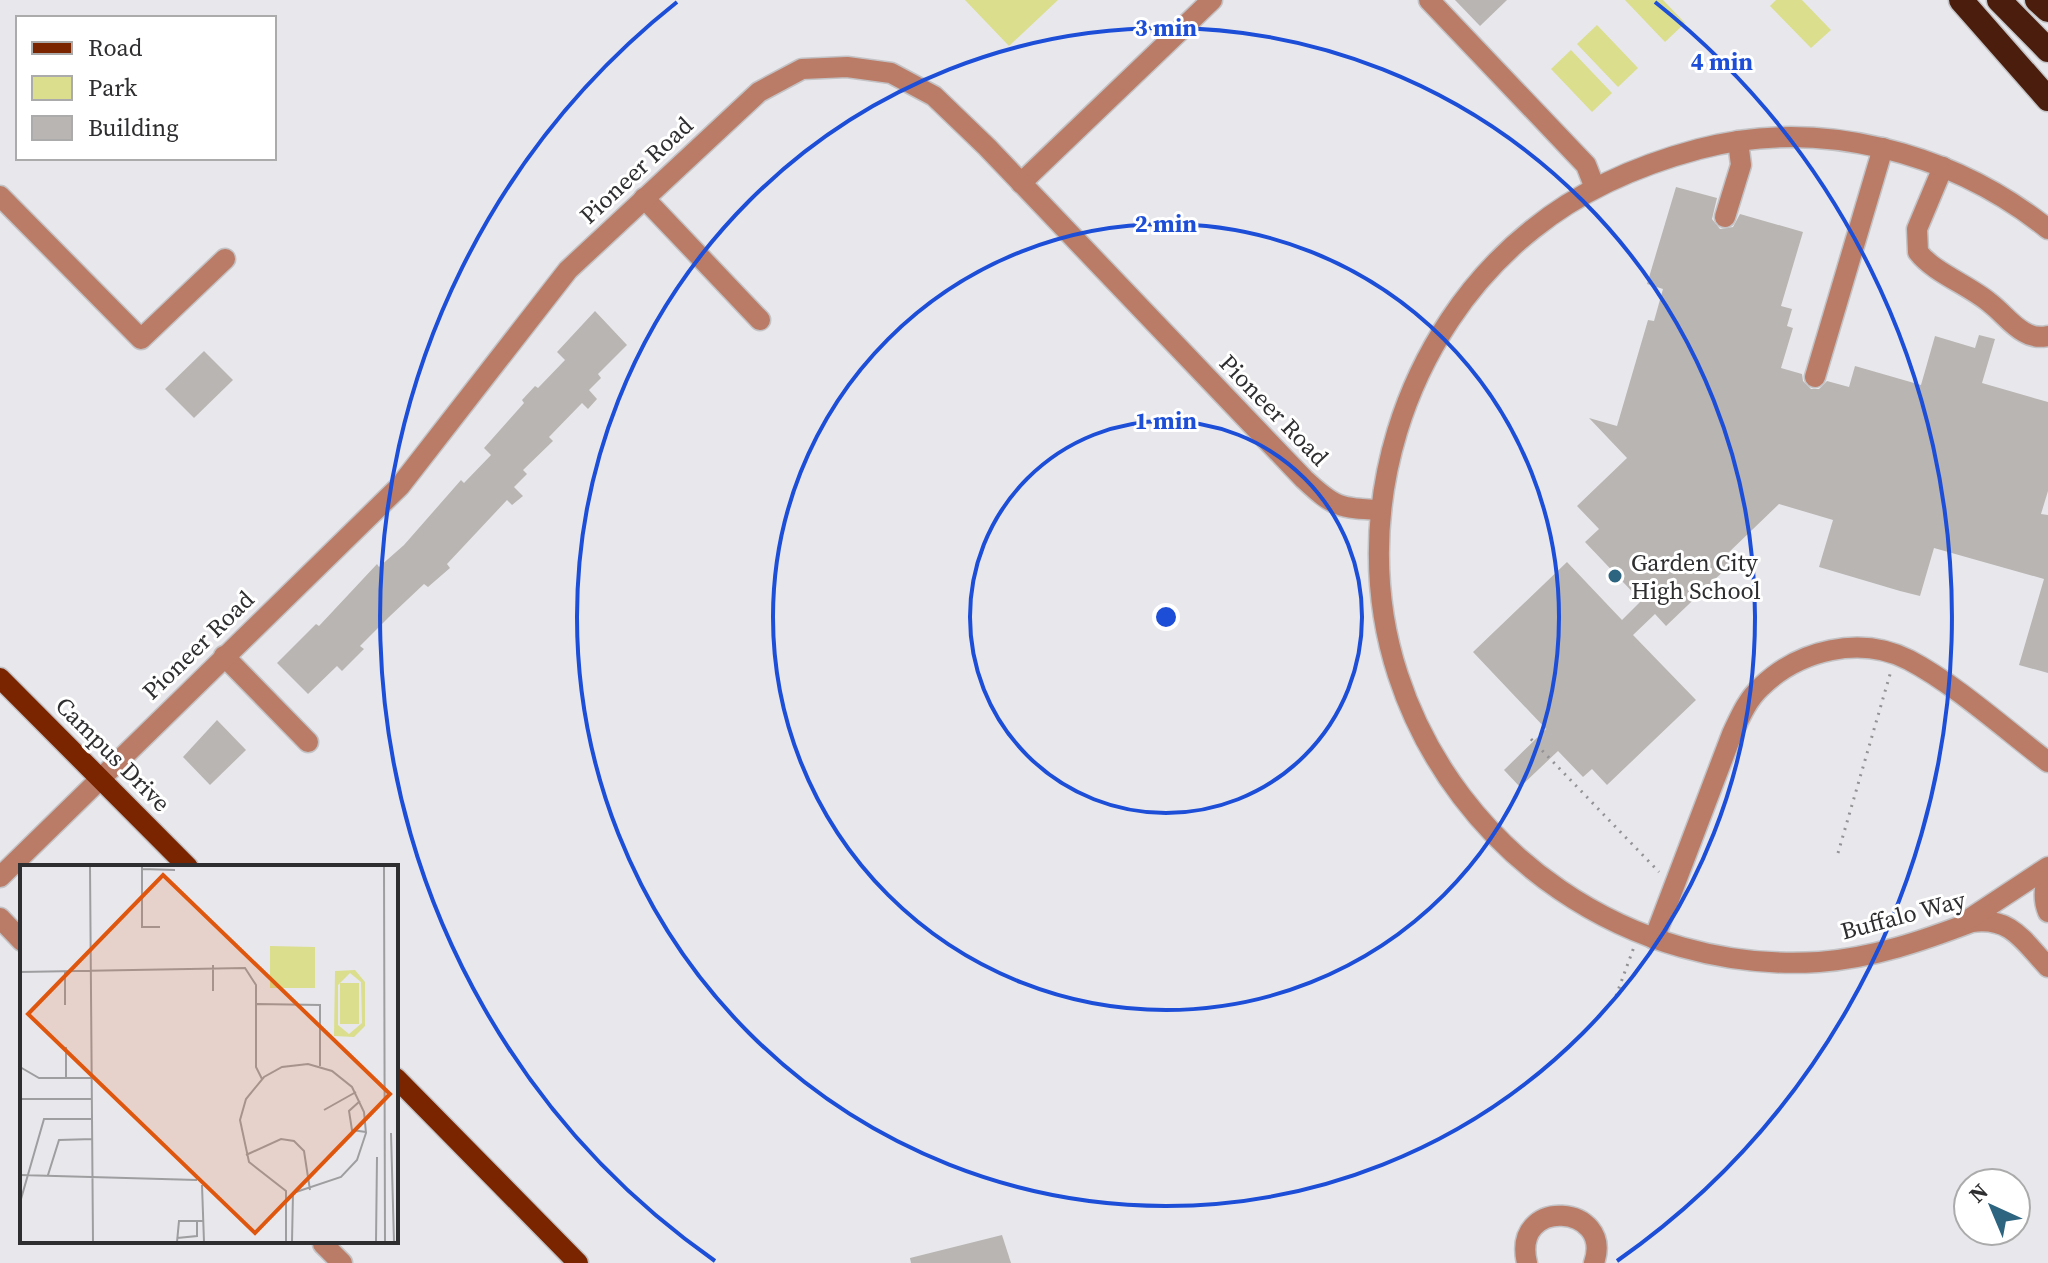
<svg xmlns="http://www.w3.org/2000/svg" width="2048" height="1263" font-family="'Source Serif 4',serif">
<rect width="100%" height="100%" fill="#e8e8ec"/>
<g fill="#dade8d">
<polygon points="965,0 1058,0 1009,46"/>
<polygon points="1625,0 1663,0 1685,23 1665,42"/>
<polygon points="1776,0 1802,0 1831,30 1811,48 1770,6"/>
<polygon points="1597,25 1638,68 1618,87 1577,44"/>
<polygon points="1571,50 1612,93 1592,112 1551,69"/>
</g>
<g fill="#b9b5b2">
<polygon points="1455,0 1507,0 1480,26"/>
<polygon points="1676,187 1717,198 1712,219 1720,229 1733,227 1740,214 1803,232 1781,306 1792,309 1787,326 1793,328 1781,368 1802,374 1803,381 1811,389 1819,389 1827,381 1849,387 1855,366 1921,385 1935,336 1975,348 1979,335 1995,339 1982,383 2048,402 2048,491 2041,514 2048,515 2048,673 2019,665 2044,579 1934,548 1920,596 1900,591 1819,567 1833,520 1779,504 1725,556 1732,563 1666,626 1655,614 1633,635 1696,700 1607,785 1592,769 1583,777 1558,751 1520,787 1504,770 1546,729 1473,652 1567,562 1622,620 1641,601 1585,542 1599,529 1577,506 1627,458 1589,418 1617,426 1648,320 1654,321 1663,289 1647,284"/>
<polygon points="595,311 627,345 598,374 601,378 589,390 597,399 588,409 582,403 549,437 553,441 523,470 527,474 514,487 523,496 512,505 507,500 447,564 450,568 428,587 424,584 389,617 360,646 364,649 342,671 337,666 308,694 277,663 316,624 319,626 377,564 379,567 404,545 461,480 464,483 491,455 484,448 524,403 522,400 535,386 538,388 565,360 557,352"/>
<polygon points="204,351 233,380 194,418 165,389"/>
<polygon points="217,720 246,750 210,785 183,757"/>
<polygon points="1002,1235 1011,1263 911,1263 910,1258"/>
</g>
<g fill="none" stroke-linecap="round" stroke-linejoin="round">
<defs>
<g id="minor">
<polyline points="1429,0 1586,165 1595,188"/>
<path d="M1943,167L1917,229L1918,252C1934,273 1969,285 1990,303C2002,312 2011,325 2024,332C2032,337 2039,338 2048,336"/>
<polyline points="1021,183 1212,0"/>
<polyline points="0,196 141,339 225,259"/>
<polyline points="644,198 760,320"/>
<polyline points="1725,217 1741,165 1738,141"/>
<path d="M2048,229C1952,152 1819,117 1699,149C1639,165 1581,190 1533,229C1403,332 1346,517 1398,675C1456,853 1631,974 1819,962C1873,958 1922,941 1972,922C2012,917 2023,941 2048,967"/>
<polyline points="1815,377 1883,148"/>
<polyline points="224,656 308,742"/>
<path d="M2048,876C2044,888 2043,900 2048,912"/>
<path d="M0,877L400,486L568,270L759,92L802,69L847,67L891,73L934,96L987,147L1304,479C1335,508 1339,508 1381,510"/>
<polyline points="0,918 22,941"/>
<polyline points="1969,919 2048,867"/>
<path d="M1654,939L1732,734C1740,717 1747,700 1761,687C1799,650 1860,635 1909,660C1955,684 2006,730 2048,762"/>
<polyline points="323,1244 342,1263"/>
<path d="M1527,1263C1511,1196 1614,1204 1594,1263"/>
</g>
<g id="major">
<polyline points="0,678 188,867"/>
<polyline points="396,1078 578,1263"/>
</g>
<g id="highway">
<polyline points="1961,0 2048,99"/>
<polyline points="1999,0 2048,50"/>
<polyline points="2037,0 2048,10"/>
</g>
</defs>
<use href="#minor" stroke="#c3c3c6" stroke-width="23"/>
<use href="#major" stroke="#c3c3c6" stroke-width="23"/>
<use href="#highway" stroke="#c3c3c6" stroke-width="27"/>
<g stroke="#939396" stroke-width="3" stroke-dasharray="2 6" stroke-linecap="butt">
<polyline points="1531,739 1659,872"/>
<polyline points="1838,853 1891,671"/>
<polyline points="1616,996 1634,947"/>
</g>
<use href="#minor" stroke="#ba7c67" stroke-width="20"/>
<use href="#major" stroke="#7a2400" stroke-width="20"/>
<use href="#highway" stroke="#4a1d0d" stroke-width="24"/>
</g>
<g fill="none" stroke="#1d4ed8" stroke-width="4">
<circle cx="1166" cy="617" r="196"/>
<circle cx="1166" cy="617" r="393"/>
<circle cx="1166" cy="617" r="589"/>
<path d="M715 1261A786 786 0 0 1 677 2M1655 2A786 786 0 0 1 1617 1261"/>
</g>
<circle fill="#2d647f" stroke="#fff" stroke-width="3" cx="1615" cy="576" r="8"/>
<g text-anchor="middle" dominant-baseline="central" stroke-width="6" stroke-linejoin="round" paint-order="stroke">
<g font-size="24" fill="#2e2e30" stroke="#fff">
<text transform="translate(636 170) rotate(-43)">Pioneer Road</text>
<text transform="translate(1274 410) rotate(46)">Pioneer Road</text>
<text transform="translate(198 645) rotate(-44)">Pioneer Road</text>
<text transform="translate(113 754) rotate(45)">Campus Drive</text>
<text transform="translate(1903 915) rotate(-15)">Buffalo Way</text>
</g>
<g font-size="24" fill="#2e2e30" stroke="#fff" text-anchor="start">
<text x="1631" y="562">Garden City<tspan x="1631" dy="28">High School</tspan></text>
</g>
</g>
<g transform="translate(20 865)">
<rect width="378" height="378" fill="#e8e8ec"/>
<path d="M250,81L295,82V123H250ZM335,105L345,117V161L334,172L314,171L315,106ZM330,108L341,117L342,158L329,169L318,160V120ZM320,118H339V159H320Z" fill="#dade8d" fill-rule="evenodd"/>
<path fill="none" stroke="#9e9ea1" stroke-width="2" d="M70,1L73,377M122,1V62H140M364,1L365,377M122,4L155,5M0,107L225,103L236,120V202L242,214M1,107V140M45,107V140M193,126V100M237,139L300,140V201M46,182V213M0,202L19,213H72M340,236L329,246L332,265L346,267M304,245L336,227M0,266V234H72M371,268L374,377M226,290L261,274L274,276L284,286L290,325M0,310L177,315M28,310L39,275L73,274M182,320L184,377M157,373L177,371V356M1,377V334L24,254H72M157,377L159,356H183M266,377V326L229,297L220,255L226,234L244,212L262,202L288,199L312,206L332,222L344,247L346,268L337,295L321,312L273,328L272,377M356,377L357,292"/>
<path fill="#df570e" fill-opacity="0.15" stroke="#df570e" stroke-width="4" d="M143,10L370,229L235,368L8,149Z"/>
<rect width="378" height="378" fill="none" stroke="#2e2e30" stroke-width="4"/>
</g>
<circle cx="1166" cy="617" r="12" fill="#1d4ed8" stroke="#fff" stroke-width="4"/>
<g font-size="24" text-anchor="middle" font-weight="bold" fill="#1d4ed8" stroke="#fff" stroke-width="6" stroke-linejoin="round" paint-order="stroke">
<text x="1166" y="36">3 min</text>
<text x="1722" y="70">4 min</text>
<text x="1166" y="232">2 min</text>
<text x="1166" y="429">1 min</text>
</g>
<rect x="16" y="16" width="260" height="144" fill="#ffffff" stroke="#ababac" stroke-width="2"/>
<rect x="32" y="42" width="40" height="12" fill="#7a2400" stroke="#ababac" stroke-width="2"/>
<text x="88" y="56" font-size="24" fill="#2e2e30">Road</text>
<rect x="32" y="76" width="40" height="24" fill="#dade8d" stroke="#ababac" stroke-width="2"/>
<text x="88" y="96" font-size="24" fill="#2e2e30">Park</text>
<rect x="32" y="116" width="40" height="24" fill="#b9b5b2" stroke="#ababac" stroke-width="2"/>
<text x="88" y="136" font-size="24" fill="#2e2e30">Building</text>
<g transform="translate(1992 1207) rotate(316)"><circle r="38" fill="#ffffff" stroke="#ababac" stroke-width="2"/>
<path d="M0-6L14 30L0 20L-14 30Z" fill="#2d647f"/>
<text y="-12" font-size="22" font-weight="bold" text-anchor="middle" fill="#2e2e30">N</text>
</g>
</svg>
